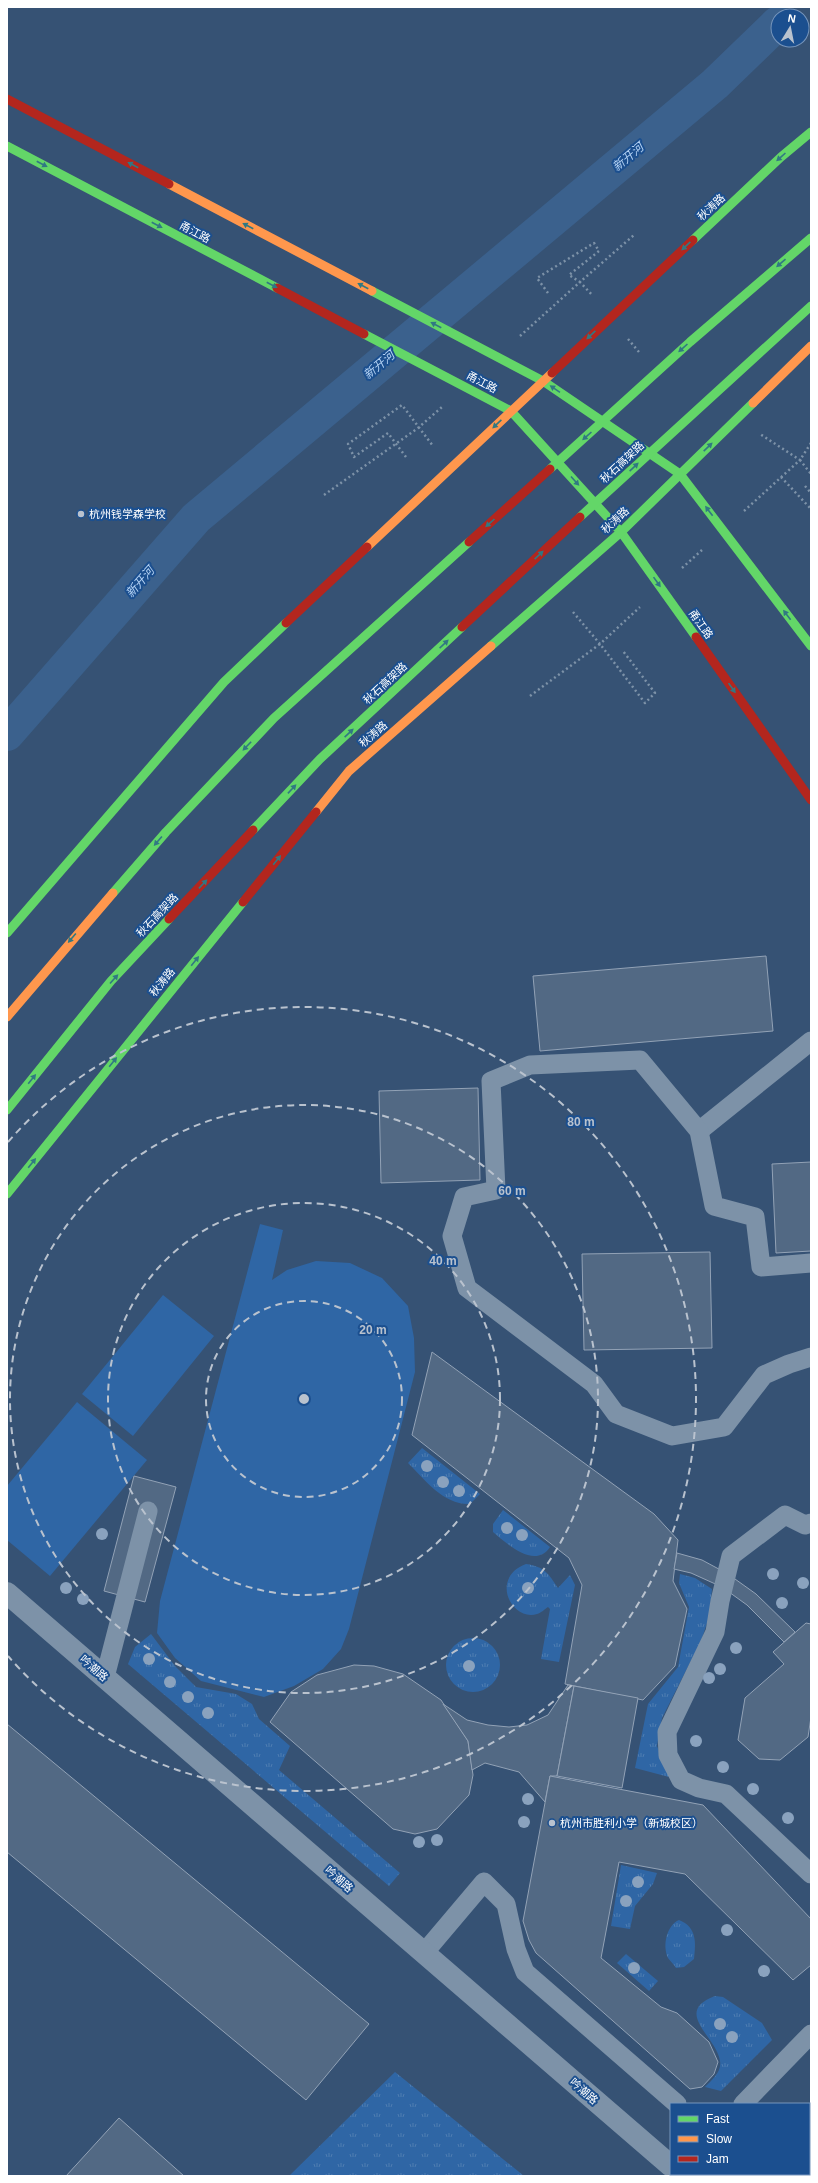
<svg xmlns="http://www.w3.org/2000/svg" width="818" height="2183" font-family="Arial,'Noto Sans SC',sans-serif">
<defs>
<pattern id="grass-tufts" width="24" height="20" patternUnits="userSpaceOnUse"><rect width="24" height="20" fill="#2f66a5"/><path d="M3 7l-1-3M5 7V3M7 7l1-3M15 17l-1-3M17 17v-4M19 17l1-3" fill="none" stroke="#4e7db2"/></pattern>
</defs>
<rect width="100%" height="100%" fill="#365274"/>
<g fill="url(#grass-tufts)">
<path d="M422,1448L480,1494L470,1504C444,1505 426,1481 408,1463Z"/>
<path d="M503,1510L550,1547C535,1570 506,1543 493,1532V1524Z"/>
<path d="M526,1564C545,1567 548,1573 558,1588L570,1575L575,1585L559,1662L541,1659L550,1609L548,1607C545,1609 541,1613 537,1614C512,1622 489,1578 526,1564Z"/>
<polygon points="680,1574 695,1578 712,1589 709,1617 701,1641 662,1718 657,1746 669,1777 635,1768 648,1704 678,1667 689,1607 679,1583"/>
<polygon points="151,1634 175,1666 196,1687 236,1694 252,1704 259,1719 290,1746 279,1770 400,1873 389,1886 128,1664 135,1647"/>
<circle cx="473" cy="1665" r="27"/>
<polygon points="621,1865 657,1873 653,1884 635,1906 630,1929 611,1926"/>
<path d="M679,1920C697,1927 696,1943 694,1959L684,1967L676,1968C674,1964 670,1961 668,1958C662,1945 667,1925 679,1920Z"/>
<polygon points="626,1954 658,1981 649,1991 617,1963"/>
<path d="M715,1996L723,1997L762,2023L772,2040L721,2091L705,2087C712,2080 722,2072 720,2061C717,2037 672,2012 715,1996Z"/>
<polygon points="395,2072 524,2176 289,2176"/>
</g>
<g fill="#2f66a5">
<polygon points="260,1224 283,1230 272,1280 287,1270 316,1261 350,1263 382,1278 408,1306 414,1338 415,1372 349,1629 341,1649 323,1669 294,1686 264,1697 201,1681 175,1658 157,1633 160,1601"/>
<polygon points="163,1295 214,1336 133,1436 82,1394"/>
<polygon points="77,1402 147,1460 50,1576 7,1540 7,1486"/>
</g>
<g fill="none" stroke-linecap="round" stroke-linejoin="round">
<polyline stroke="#3b618d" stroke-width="34" points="7,734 196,518 715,84 778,23"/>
</g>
<g fill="#526984" stroke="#92a2b6">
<polygon points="766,956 773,1031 540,1051 533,976"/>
<polygon points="478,1088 480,1180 381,1183 379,1091"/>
<polygon points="811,1162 811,1251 776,1253 772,1164"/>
<polygon points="710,1252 712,1348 584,1350 582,1254"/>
<polygon points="432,1352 654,1514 678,1540 673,1581 687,1609 675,1666 643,1700 565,1684 582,1585 569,1558 412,1435"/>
<polygon points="134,1476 176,1487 145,1602 104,1591"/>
<polygon points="677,1553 702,1560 728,1574 756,1594 795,1632 784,1642 747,1605 722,1587 691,1573 674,1569"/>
<polygon points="806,1623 811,1624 811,1717 808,1737 780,1760 759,1759 738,1740 745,1698 784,1664 773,1652"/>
<polygon points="354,1665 374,1666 403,1674 441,1700 468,1741 473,1775 469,1795 437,1829 415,1834 393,1829 270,1722 291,1692 317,1675"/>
<polygon points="568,1685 574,1686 557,1776 550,1776 545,1802 519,1772 485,1763 472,1770 468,1741 443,1704 467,1720 488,1725 509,1727 527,1725 548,1715"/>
<polygon points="574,1686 638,1698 622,1788 557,1776"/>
<polygon points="7,1724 369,2024 306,2100 7,1852"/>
<polygon points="550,1776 703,1805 811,1919 811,1965 793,1980 685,1874 619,1862 601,1958 661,2007 677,2013 709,2042 718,2062 714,2074 702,2087 690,2089 536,1953 529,1940 523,1921"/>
<polygon points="119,2118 184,2176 66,2176"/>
</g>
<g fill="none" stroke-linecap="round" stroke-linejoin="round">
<g stroke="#7d92a8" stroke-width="2.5" stroke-dasharray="2 3" stroke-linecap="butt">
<polyline points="548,293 537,278 594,243 599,251 569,275 580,282 634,235"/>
<polyline points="520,336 580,282 593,296"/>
<polyline points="628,339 639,352"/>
<polyline points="811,443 800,460 811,474"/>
<polyline points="406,457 388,433 354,457 348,444 402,405 433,446"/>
<polyline points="781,477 811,509"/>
<polyline points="805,486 811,493"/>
<polyline points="324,495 418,428 442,407"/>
<polyline points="744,511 800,460 760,434"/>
<polyline points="682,568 702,550"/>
<polyline points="573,612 600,644 640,607"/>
<polyline points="530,696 600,644 645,703 655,693 623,651"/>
</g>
<g stroke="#7d92a8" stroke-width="19">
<polyline points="699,1131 811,1041"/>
<polyline points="811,1263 761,1267 755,1217 714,1206 699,1131 640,1060 530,1065 491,1081 496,1190 464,1197 452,1236 467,1288 594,1384 616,1414 672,1436 724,1427 764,1375 789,1364 811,1357"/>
<polyline points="811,1523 805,1525 785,1515 731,1556 720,1601 715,1632 667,1732 668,1755 681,1780 699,1788 726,1794 811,1874"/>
<polyline points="105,1677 148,1511"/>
<polyline points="424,1953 484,1882 506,1904 516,1949 525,1972 677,2104"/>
<polyline points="743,2104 811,2034"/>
</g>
<g stroke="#7d92a8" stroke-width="22">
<polyline points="7,1593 671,2166"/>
<polyline points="809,2146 811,2144"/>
<polyline points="779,2176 781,2174"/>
</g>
<g stroke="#63d668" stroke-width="9">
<polyline points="7,146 277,288"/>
<polyline points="693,240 781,157 811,132"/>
<polyline points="372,291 543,381 680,474 811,646"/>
<polyline points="364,334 511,411 621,532 696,637"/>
<polyline points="550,469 690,342 811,238"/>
<polyline points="580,517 811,306"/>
<polyline points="491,646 621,532 753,403"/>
<polyline points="253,830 320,759 462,627"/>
<polyline points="113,893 166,832 274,718 469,542"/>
<polyline points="7,933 224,682 286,623"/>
<polyline points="7,1110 111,981 169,919"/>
<polyline points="7,1194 243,902"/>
</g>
<g stroke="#ff974d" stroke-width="9">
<polyline points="169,184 372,291"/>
<polyline points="753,403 811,346"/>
<polyline points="367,547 552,373"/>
<polyline points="316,812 349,771 491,646"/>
<polyline points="7,1017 113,893"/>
</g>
<g stroke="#b3261e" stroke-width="9">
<polyline points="7,99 169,184"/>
<polyline points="277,288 364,334"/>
<polyline points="552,373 693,240"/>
<polyline points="469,542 550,469"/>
<polyline points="286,623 367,547"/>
<polyline points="462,627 580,517"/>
<polyline points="696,637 811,800"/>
<polyline points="243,902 316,812"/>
<polyline points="169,919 253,830"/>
</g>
</g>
<g fill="#8aa2be">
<circle cx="427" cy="1466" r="6"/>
<circle cx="443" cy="1482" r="6"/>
<circle cx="459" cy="1491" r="6"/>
<circle cx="507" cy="1528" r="6"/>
<circle cx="102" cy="1534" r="6"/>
<circle cx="522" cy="1535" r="6"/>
<circle cx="773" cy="1574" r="6"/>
<circle cx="803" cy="1583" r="6"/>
<circle cx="66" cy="1588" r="6"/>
<circle cx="528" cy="1588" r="6"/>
<circle cx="83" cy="1599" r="6"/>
<circle cx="782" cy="1603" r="6"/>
<circle cx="736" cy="1648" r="6"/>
<circle cx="149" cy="1659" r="6"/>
<circle cx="469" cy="1666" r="6"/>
<circle cx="720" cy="1669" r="6"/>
<circle cx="709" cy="1678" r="6"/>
<circle cx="170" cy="1682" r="6"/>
<circle cx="188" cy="1697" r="6"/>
<circle cx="208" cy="1713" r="6"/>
<circle cx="696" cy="1741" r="6"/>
<circle cx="723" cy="1767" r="6"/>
<circle cx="753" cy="1789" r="6"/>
<circle cx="528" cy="1799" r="6"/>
<circle cx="788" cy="1818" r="6"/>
<circle cx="524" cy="1822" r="6"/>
<circle cx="437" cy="1840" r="6"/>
<circle cx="419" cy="1842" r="6"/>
<circle cx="638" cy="1882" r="6"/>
<circle cx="626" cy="1901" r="6"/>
<circle cx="727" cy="1930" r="6"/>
<circle cx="634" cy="1968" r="6"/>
<circle cx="764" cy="1971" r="6"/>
<circle cx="720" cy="2024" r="6"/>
<circle cx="732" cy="2037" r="6"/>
</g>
<defs><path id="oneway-solid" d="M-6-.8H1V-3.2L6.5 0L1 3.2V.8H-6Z"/></defs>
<g fill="#317883">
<use href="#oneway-solid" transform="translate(781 157) rotate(138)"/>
<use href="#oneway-solid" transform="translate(42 164) rotate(28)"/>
<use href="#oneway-solid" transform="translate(133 165) rotate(-152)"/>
<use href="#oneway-solid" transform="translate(157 225) rotate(28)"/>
<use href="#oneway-solid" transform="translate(248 226) rotate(-152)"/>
<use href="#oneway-solid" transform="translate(686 246) rotate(137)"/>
<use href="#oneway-solid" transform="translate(781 263) rotate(139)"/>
<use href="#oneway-solid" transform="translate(272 285) rotate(28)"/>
<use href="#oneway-solid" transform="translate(363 286) rotate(-152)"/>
<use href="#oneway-solid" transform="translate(436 325) rotate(-152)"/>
<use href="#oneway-solid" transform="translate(591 335) rotate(137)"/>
<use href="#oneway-solid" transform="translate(683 348) rotate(138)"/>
<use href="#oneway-solid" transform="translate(555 389) rotate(-146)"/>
<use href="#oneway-solid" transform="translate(497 424) rotate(137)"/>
<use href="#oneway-solid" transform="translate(587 436) rotate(138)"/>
<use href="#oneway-solid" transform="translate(708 447) rotate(-44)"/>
<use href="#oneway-solid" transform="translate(634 467) rotate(-43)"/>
<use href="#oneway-solid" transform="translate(575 481) rotate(48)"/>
<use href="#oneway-solid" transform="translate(709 511) rotate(-127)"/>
<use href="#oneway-solid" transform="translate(490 523) rotate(138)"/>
<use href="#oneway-solid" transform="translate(539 555) rotate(-43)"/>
<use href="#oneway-solid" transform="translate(657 582) rotate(55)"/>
<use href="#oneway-solid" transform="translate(787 615) rotate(-127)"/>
<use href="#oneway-solid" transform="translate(444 644) rotate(-43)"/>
<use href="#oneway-solid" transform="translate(732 688) rotate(55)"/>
<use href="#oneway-solid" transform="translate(349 733) rotate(-43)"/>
<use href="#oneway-solid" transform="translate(247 746) rotate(134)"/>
<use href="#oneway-solid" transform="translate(292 789) rotate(-47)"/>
<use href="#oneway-solid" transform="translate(158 841) rotate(131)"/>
<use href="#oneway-solid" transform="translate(277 860) rotate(-51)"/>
<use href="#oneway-solid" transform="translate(203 884) rotate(-47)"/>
<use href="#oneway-solid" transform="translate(72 938) rotate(130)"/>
<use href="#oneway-solid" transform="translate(195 961) rotate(-51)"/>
<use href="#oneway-solid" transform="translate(114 979) rotate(-48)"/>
<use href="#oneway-solid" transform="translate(113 1062) rotate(-51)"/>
<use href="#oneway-solid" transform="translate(32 1079) rotate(-51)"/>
<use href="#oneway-solid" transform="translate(32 1163) rotate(-51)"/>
</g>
<g fill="none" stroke="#b9c2ce" stroke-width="2" stroke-dasharray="7 5">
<circle cx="304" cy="1399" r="98"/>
<circle cx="304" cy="1399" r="196"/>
<circle cx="304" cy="1399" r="294"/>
<path d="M8 1142A392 392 0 1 1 8 1656"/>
</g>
<g fill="#b9c2ce" stroke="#1b4f8f" stroke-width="1.5">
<circle cx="81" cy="514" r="4"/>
<circle cx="552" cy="1823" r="4"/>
</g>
<g text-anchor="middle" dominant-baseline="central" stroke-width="4" stroke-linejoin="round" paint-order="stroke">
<g font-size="11" fill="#fff" stroke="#1b4f8f">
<text transform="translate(711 207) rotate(-43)">秋涛路</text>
<text transform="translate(195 232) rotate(28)">甬江路</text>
<text transform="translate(482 382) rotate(28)">甬江路</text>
<text transform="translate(622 462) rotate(-43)">秋石高架路</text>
<text transform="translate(615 520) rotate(-43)">秋涛路</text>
<text transform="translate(701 624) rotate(55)">甬江路</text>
<text transform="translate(385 683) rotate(-43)">秋石高架路</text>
<text transform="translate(373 734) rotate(-41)">秋涛路</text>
<text transform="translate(157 915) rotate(-47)">秋石高架路</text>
<text transform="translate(162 982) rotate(-51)">秋涛路</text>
<text transform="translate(94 1668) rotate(41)">吟潮路</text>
<text transform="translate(339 1879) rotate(41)">吟潮路</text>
<text transform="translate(584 2091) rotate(41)">吟潮路</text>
</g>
<g font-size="11" fill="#fff" stroke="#1b4f8f" text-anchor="start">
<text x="89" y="514">杭州钱学森学校</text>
<text x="560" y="1823">杭州市胜利小学（新城校区）</text>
</g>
<g font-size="12" font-style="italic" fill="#b5d3f5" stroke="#1b4f8f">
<text transform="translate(628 157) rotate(-40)">新开河</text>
<text transform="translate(379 365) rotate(-40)">新开河</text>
<text transform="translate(140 582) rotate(-49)">新开河</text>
</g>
</g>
<circle cx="304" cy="1399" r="6" fill="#b9c2ce" stroke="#1b4f8f" stroke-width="2"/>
<g font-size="12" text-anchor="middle" font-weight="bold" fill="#b9c2ce" stroke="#1b4f8f" stroke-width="4" stroke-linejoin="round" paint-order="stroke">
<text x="581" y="1126">80 m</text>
<text x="512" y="1195">60 m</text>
<text x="443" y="1265">40 m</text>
<text x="373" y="1334">20 m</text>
</g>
<rect width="818" height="2183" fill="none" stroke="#ffffff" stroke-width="16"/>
<rect x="670" y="2103" width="140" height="72" fill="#1b4f8f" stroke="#7695bc"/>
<rect x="678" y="2116" width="20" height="6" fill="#63d668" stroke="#7695bc"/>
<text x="706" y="2123" font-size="12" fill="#ffffff">Fast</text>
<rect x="678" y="2136" width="20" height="6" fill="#ff974d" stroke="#7695bc"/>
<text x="706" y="2143" font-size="12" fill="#ffffff">Slow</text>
<rect x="678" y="2156" width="20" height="6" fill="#b3261e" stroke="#7695bc"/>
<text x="706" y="2163" font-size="12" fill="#ffffff">Jam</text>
<g transform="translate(790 28) rotate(10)"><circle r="19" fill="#1b4f8f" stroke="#7695bc"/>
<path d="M0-3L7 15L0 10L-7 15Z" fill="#b9c2ce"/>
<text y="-6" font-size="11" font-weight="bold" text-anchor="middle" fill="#ffffff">N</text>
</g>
</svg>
